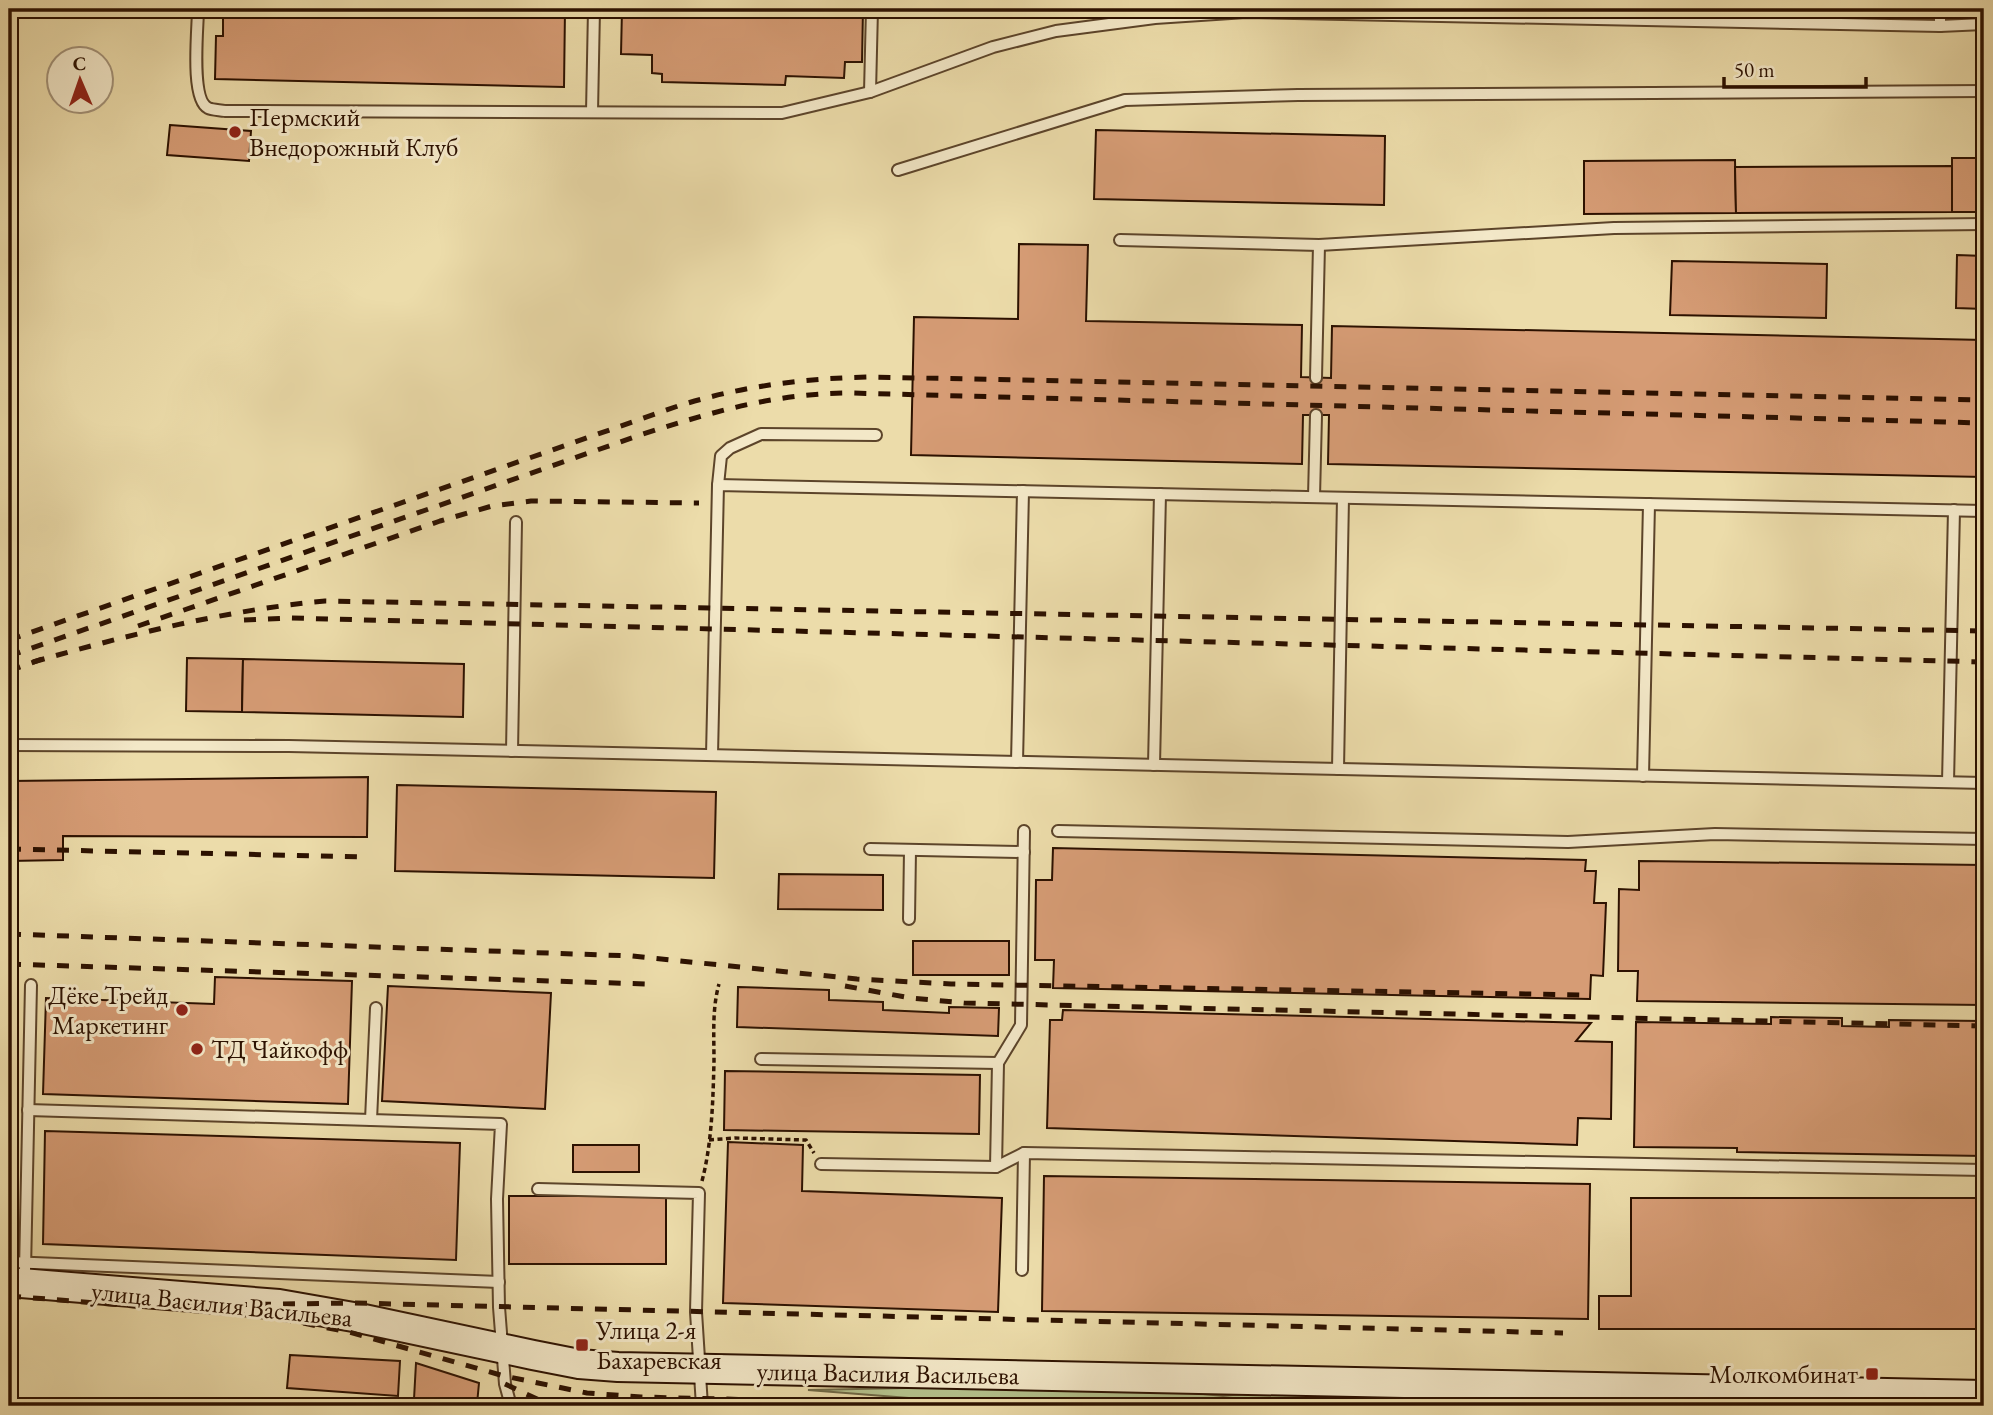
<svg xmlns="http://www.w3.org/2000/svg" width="1993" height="1415" font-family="'EB Garamond',serif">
<rect width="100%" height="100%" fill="#ecdcaa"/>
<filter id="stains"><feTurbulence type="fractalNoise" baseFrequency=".00286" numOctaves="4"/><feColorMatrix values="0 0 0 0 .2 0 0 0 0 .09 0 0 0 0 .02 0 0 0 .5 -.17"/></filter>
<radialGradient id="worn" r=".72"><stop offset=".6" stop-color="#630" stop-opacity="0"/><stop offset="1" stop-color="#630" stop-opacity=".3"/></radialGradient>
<g fill="#b4c18c" stroke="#706946" stroke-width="2">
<polygon points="1003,1386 1144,1388 1223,1396 1262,1392 1322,1396 1339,1406 1079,1406 995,1401 934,1400 808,1390"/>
<polygon points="1376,1395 1481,1399 1492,1401 1494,1406 1366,1406 1365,1400"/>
</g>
<g fill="#d69c75" stroke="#2c1100" stroke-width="2">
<polygon points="223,9 565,9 564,87 215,79 216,36 223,36"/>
<polygon points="622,9 863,9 862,62 845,62 844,78 786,76 785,85 662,82 662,74 652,73 652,55 621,54"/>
<polygon points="890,9 1005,9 1005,18 890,16"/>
<polygon points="170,125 251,131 249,161 167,155"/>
<polygon points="1096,130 1385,136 1384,205 1094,199"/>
<rect x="1952" y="158" width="32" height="54"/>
<polygon points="1735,160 1736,213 1584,214 1584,161"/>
<polygon points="1952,166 1952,212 1736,213 1735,167"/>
<polygon points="1019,244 1088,245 1086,321 1302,325 1301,377 1331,378 1332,326 1984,340 1984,477 1328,464 1329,415 1303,415 1302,464 911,455 914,317 1018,319"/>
<polygon points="1957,255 1984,256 1984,309 1956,308"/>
<polygon points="1672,261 1827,264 1826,318 1670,315"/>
<polygon points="187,658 243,659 242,712 186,711"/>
<polygon points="243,659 464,664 463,717 242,712"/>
<polygon points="368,777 367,837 63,836 63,860 9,861 9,781"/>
<polygon points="397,785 716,792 714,878 395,871"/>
<polygon points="1053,848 1586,860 1585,871 1596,871 1594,903 1606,903 1603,976 1591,975 1590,999 1053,988 1054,960 1035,960 1036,880 1052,880"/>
<polygon points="1639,861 1984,865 1984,1005 1637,1001 1638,971 1618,971 1619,889 1639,890"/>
<polygon points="779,874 883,875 883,910 778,909"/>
<rect x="913" y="941" width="96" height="34"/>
<polygon points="215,977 352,981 348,1104 43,1094 46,998 214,1004"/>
<polygon points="388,986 551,993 545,1109 382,1101"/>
<polygon points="738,987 829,990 829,1000 883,1002 883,1010 949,1013 949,1007 999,1008 998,1036 737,1027"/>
<polygon points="1063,1010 1591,1023 1576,1041 1612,1042 1611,1119 1578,1118 1577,1145 1047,1128 1050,1020 1062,1020"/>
<polygon points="1771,1017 1842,1018 1842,1026 1889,1027 1889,1020 1984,1021 1984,1156 1737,1152 1737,1148 1634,1147 1636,1022 1771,1024"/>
<polygon points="725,1071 980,1075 979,1134 724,1130"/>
<polygon points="45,1131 460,1143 456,1260 43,1244"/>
<polygon points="728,1142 803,1145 802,1191 1002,1198 998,1312 723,1303"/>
<rect x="573" y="1145" width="66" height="27"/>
<polygon points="1044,1176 1590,1184 1588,1319 1042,1311"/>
<rect x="509" y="1196" width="157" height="68"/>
<polygon points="1631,1198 1984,1198 1984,1329 1599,1329 1599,1296 1631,1296"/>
<polygon points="290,1355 400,1361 398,1396 287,1388"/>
<polygon points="416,1363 479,1383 477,1404 414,1399"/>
</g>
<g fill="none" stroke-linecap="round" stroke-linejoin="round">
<defs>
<g id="lane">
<path d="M198,9C198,28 190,99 208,108C212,110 220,110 225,111L782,113L870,92L993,47L1056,31L1155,18L1246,12L1940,26L1984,24"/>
<polyline points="1940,9 1940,26"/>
<polyline points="870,92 872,9"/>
<polyline points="592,112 594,9"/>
<polyline points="898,170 1125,100 1298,95 1984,91"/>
<polyline points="1120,240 1319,245 1614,228 1984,224"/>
<polyline points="1316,378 1319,245"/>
<polyline points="718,485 721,456 730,448 761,434 876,435"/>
<polyline points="1314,497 1316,415"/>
<polyline points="9,745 289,746 1984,783"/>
<polyline points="512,751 516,522"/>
<polyline points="712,755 718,485 1984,511"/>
<polyline points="1017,762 1023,491"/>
<polyline points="1154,765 1160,494"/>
<polyline points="1338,769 1343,498"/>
<polyline points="1643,776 1649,504"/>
<polyline points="1948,782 1954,510"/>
<polyline points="1058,831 1568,842 1715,834 1984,839"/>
<polyline points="870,849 1024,852"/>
<polyline points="909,919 910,850"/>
<polyline points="376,1008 371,1120 501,1124 497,1199 499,1307 505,1384 511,1406"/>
<polyline points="761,1059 998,1063"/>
<polyline points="28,1110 371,1120"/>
<polyline points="821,1164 996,1167 1024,1153 1984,1170"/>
<polyline points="996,1167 998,1063 1021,1025 1024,831"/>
<polyline points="538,1189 699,1193 696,1312 702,1406"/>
<polyline points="9,1262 499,1282"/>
<polyline points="25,1270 31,985"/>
<polyline points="1022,1270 1024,1153"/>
</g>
<polyline id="secondary" points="9,1282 279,1304 359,1318 533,1355 579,1364 618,1367 1984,1395"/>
</defs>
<use href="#lane" stroke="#5c442a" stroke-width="14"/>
<use href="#secondary" stroke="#2c1100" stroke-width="32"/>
<g stroke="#2c1100" stroke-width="3.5" stroke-dasharray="5 3.5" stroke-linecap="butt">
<polyline points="709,1140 735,1138 806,1140 814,1153"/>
<path d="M702,1181C712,1143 713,1100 714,1061C714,1035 712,1009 719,984"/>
</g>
<use href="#lane" stroke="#f3e8c8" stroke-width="10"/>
<use href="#secondary" stroke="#f3e8c8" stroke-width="28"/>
<g stroke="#2c1100" stroke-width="5" stroke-dasharray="12 12" stroke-linecap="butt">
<polyline points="244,620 291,618 1984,662"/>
<polyline points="138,626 440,521 492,506 531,501 699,503"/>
<path d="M9,640L678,406C742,386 805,378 872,377L1984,400"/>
<path d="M9,656L640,435C712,412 775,393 851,393L1984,423"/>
<path d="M33,662C128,635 226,610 325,601L1984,631"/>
<polyline points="9,671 42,659"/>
<polyline points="9,849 367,857"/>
<polyline points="9,934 632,956 857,979 951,984 1586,995"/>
<polyline points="9,964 645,984"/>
<polyline points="845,986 911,998 964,1003 1984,1026"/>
<polyline points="9,1296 148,1307"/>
<polyline points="139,1306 354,1303 1563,1333"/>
<polyline points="232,1313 287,1320 349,1332 504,1376 587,1393 641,1397 844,1402 901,1406"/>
<polyline points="505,1384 552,1406"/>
</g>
</g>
<g fill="#8f2418" stroke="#f3e8c8" stroke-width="2.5">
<circle cx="235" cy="132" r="7"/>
<circle cx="182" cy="1010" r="7"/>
<circle cx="197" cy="1049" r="7"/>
<rect x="575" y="1338" width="14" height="14" rx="3.5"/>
<rect x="1865" y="1367" width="14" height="14" rx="3.5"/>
</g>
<g text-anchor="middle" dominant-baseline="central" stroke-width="6" stroke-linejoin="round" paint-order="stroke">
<g font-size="26" fill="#2c1100" stroke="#f3e8c8" text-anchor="start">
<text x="249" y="117">Пермский<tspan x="249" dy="30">Внедорожный Клуб</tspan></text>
<text x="168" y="995" text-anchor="end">Дёке Трейд<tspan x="168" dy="30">Маркетинг</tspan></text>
<text x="211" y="1049">ТД Чайкофф</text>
<text x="596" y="1330">Улица 2-я<tspan x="596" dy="30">Бахаревская</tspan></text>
<text x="1858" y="1374" text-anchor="end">Молкомбинат</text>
</g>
<g font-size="26" fill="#2c1100" stroke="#f3e8c8">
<text transform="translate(222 1304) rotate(6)">улица Василия Васильева</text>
<text transform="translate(888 1373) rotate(1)">улица Василия Васильева</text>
</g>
</g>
<rect width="1993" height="1415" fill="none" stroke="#ecdcaa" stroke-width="35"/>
<rect x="10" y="10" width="1972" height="1394" fill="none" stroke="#2c1100" stroke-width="3.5"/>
<rect x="18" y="18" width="1958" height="1380" fill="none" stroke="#2c1100" stroke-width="2"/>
<g transform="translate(80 80) rotate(358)"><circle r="33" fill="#f3e8c8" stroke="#a39278" stroke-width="2"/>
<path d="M0-5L12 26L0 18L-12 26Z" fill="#8f2418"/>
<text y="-10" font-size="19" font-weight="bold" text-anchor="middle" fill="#2c1100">С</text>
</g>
<path d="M1724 77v10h142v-10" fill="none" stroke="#2c1100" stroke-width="3.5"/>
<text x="1734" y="77" font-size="21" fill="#2c1100" stroke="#f3e8c8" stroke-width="5" paint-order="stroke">50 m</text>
<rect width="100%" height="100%" filter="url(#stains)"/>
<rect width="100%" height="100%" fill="url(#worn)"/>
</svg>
